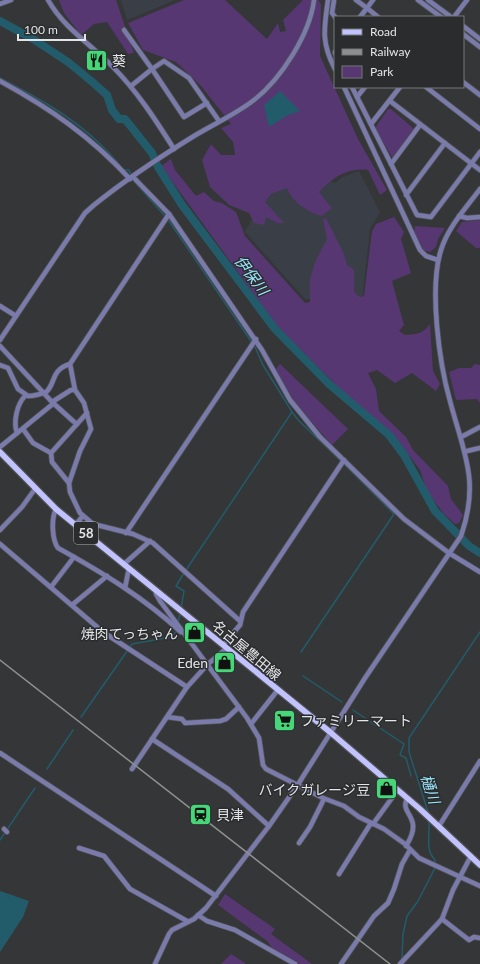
<svg xmlns="http://www.w3.org/2000/svg" width="480" height="964" font-family="Lato,'Noto Sans JP',sans-serif">
<rect width="100%" height="100%" fill="#353638"/>
<g fill="#3a3e46">
<polygon points="121,0 175,0 127,20"/>
<polygon points="298,170 335,183 343,177 359,171 380,212 370,229 362,302 305,299 245,232 263,199"/>
</g>
<g fill="#563772">
<polygon points="59,0 116,0 134,53 128,54 107,22 94,24 81,35 64,13"/>
<path d="M184,0H225L267,39L278,23L280,32L286,31L283,20L303,0H318L321,4L320,56L358,139L387,190L380,195L368,170C348,167 332,178 319,192L332,208L322,216C307,212 292,202 287,188L271,194L265,202L284,223H277L266,217L264,225L254,223L249,213L229,205L210,187L202,160L211,144L221,155H235L233,142L221,128L231,124L201,86L176,62L143,50L128,23Z"/>
<polygon points="388,109 391,109 414,129 393,159 375,128"/>
<path d="M171,159L175,170L196,196L204,192L214,201L222,203L236,212L245,236L305,303L310,302V279L315,262L327,239L323,219L326,218L344,254L347,265L354,270V292L360,297L364,296L372,231L376,224L394,217L404,232L401,239L411,273L392,281L404,325L399,331L405,335C417,334 423,334 430,324L433,371L440,384L436,391L412,373L395,383L377,370L368,373L376,389L379,411L406,437L413,450L448,486L451,499L463,515L459,523L455,524L443,513L427,491L420,470L395,437L340,389L277,326L161,166Z"/>
<polygon points="480,220 480,248 476,248 456,231 462,222"/>
<polygon points="415,226 445,228 438,239 436,247 430,252 423,250 414,233"/>
<polygon points="280,364 348,429 332,445 296,404 275,370"/>
<polygon points="475,364 480,365 480,403 477,399 456,400 449,372 459,368 471,368"/>
<polygon points="225,894 275,929 271,934 312,964 296,964 273,949 267,941 218,905"/>
<polygon points="231,954 245,963 245,964 221,964"/>
</g>
<g fill="#225c6b">
<polygon points="280,91 300,111 288,115 269,127 264,105"/>
<polygon points="0,891 29,901 23,917 0,952"/>
</g>
<g fill="none" stroke-linecap="round" stroke-linejoin="round">
<g stroke="#225c6b" stroke-width="1.5">
<path d="M0,78C36,97 70,115 100,144C107,151 115,158 121,167"/>
<polyline points="123,170 129,170 131,175"/>
<polyline points="133,180 164,215"/>
<polyline points="169,221 255,347 263,365 292,412 186,570"/>
<polyline points="292,412 299,421 341,461"/>
<polyline points="181,609 184,591 176,586 184,573"/>
<polyline points="178,623 180,613"/>
<polyline points="301,652 394,514 345,465"/>
<polyline points="303,676 342,702"/>
<polyline points="353,710 404,744 400,755 406,758 411,776"/>
<polyline points="81,717 132,644 171,637 177,631"/>
<polyline points="47,769 73,730"/>
<polyline points="429,815 409,752 409,738 480,632"/>
<polyline points="0,840 35,788"/>
<path d="M402,960L403,934L407,916L418,901L435,868V860C425,850 430,836 429,821"/>
</g>
<polyline stroke="#225c6b" stroke-width="8" points="0,21 33,39 68,62 90,80 107,95 112,110 119,119 125,119 152,153 158,167 182,205 275,329 329,384 389,435 404,455 435,511 469,546 480,553"/>
<defs>
<g id="minor">
<path d="M48,0C64,28 89,43 112,66C137,91 155,119 174,149"/>
<path d="M328,0C324,28 321,43 335,69"/>
<polyline points="334,0 332,13 335,17"/>
<polyline points="356,0 367,8 360,17"/>
<polyline points="373,0 367,8 378,17"/>
<polyline points="418,0 441,17"/>
<polyline points="428,0 451,17"/>
<polyline points="0,4 11,0"/>
<polyline points="454,17 467,0"/>
<polyline points="463,26 480,39"/>
<polyline points="124,30 152,69 184,117 207,103"/>
<polyline points="463,34 480,47"/>
<polyline points="335,52 335,53"/>
<path d="M0,81C51,109 90,136 130,179"/>
<polyline points="463,82 480,95"/>
<polyline points="131,86 152,69 164,61 189,78 219,121"/>
<polyline points="344,87 420,250 426,256 438,260"/>
<polyline points="352,87 357,97"/>
<polyline points="365,87 357,97 417,215 431,217 480,152"/>
<polyline points="426,87 480,129"/>
<polyline points="390,101 480,170"/>
<polyline points="371,124 400,87"/>
<polyline points="391,164 420,125"/>
<polyline points="133,177 169,214 262,350 290,400 320,437 404,519 449,553 480,572"/>
<polyline points="406,195 445,143"/>
<polyline points="169,214 70,364 75,390 84,403 91,429 80,451 69,483 70,492 80,513 93,524 133,534 153,543 240,621"/>
<polyline points="459,216 467,218 480,217"/>
<polyline points="0,306 16,316"/>
<path d="M0,340L85,213L94,205C125,180 160,157 194,136C214,124 236,114 254,100C281,79 310,34 314,0"/>
<polyline points="0,346 52,402 73,421 77,424 87,413"/>
<path d="M0,365L8,368L18,389L28,396C33,396 42,394 46,392C56,384 50,370 70,364"/>
<polyline points="52,402 71,390 75,390"/>
<polyline points="23,429 33,443 51,453"/>
<path d="M17,433C13,422 17,404 25,396"/>
<polyline points="463,436 480,427"/>
<polyline points="0,447 54,403"/>
<polyline points="467,451 480,448"/>
<polyline points="69,483 52,462 51,453 77,424"/>
<path d="M56,509C51,519 52,540 58,548C103,573 143,597 181,632"/>
<polyline points="76,524 82,517"/>
<polyline points="0,530 22,507 35,489"/>
<polyline points="126,533 256,339"/>
<polyline points="0,544 103,632 187,687"/>
<polyline points="124,564 150,541"/>
<polyline points="51,587 74,557"/>
<polyline points="125,588 129,568"/>
<polyline points="156,590 156,594 160,601 247,718 259,738 263,765 266,769 323,798 344,806 359,817 384,829 405,844 419,858 480,886"/>
<polyline points="72,605 107,576"/>
<polyline points="223,645 240,625 243,612 344,460"/>
<polyline points="167,717 182,719 185,723 220,721 226,719 239,707"/>
<polyline points="251,724 277,691"/>
<polyline points="152,739 228,789 269,826"/>
<polyline points="0,753 216,896"/>
<polyline points="132,769 187,687 208,664 227,648"/>
<polyline points="373,824 397,791"/>
<polyline points="439,826 480,761"/>
<polyline points="4,829 7,832"/>
<polyline points="299,843 310,827 324,799"/>
<path d="M406,846C425,816 399,815 407,799"/>
<polyline points="79,848 104,856 130,889 187,921"/>
<polyline points="339,874 371,823"/>
<polyline points="198,915 207,921 235,930 295,964"/>
<polyline points="442,919 469,940 474,937 480,938"/>
<path d="M155,964L169,934L172,930L194,919L206,908L269,826L297,786L365,678L461,536C480,481 464,454 450,401C439,362 429,288 441,250C448,227 466,208 480,189"/>
<polyline points="341,964 374,916 388,903 394,889 402,864 410,850"/>
<polyline points="400,964 442,919 453,890 471,856"/>
</g>
<polyline id="major" points="0,452 56,509 330,732 420,809 480,865"/>
</defs>
<use href="#minor" stroke="#515254" stroke-width="6"/>
<use href="#major" stroke="#515254" stroke-width="8"/>
<use href="#minor" stroke="#7a7aab" stroke-width="4.5"/>
<use href="#major" stroke="#c2c2ff" stroke-width="5.5"/>
<polyline stroke="#8e8f90" stroke-width="1.5" points="0,660 390,964"/>
</g>
<defs>
<symbol id="restaurant-square" viewBox="-11 -11 22 22"><rect x="-9" y="-9" width="18" height="18" rx="4" fill="#46d779" stroke="#2b2c2e"/><path d="M-5-6h1v4h1v-4h1v4h1v-4h1v5L-1.5 .5V6h-2V.5L-5-1ZM5-6V6H3V1.5H1.5Q1.5-4 5-6Z" fill="#111"/></symbol>
<symbol id="shop-square" viewBox="-11 -11 22 22"><rect x="-9" y="-9" width="18" height="18" rx="4" fill="#46d779" stroke="#2b2c2e"/><path d="M-5-2.5h2.3a2.7 3.5 0 0 1 5.4 0H5L5.5 6h-11ZM-1.5-2.5h3a1.5 2.3 0 0 0-3 0Z" fill="#111"/></symbol>
<symbol id="supermarket-square" viewBox="-11 -11 22 22"><rect x="-9" y="-9" width="18" height="18" rx="4" fill="#46d779" stroke="#2b2c2e"/><path d="M-6-5.5h2.5l.6 2H6L4.5 2H-2.5L-4.4-4H-6ZM-1.5 3.2a1.3 1.3 0 1 0 .1 0ZM3 3.2a1.3 1.3 0 1 0 .1 0Z" fill="#111"/></symbol>
<symbol id="station-square" viewBox="-11 -11 22 22"><rect x="-9" y="-9" width="18" height="18" rx="4" fill="#46d779" stroke="#2b2c2e"/><path d="M-3-6H3Q5-6 5-4V2Q5 4 3 4L4.5 6H3L1.5 4h-3L-3 6H-4.5L-3 4Q-5 4-5 2V-4Q-5-6-3-6ZM-3.5-4v3h7v-3ZM-3.5 1v1.5H-2V1ZM2 1v1.5H3.5V1Z" fill="#111"/></symbol>
</defs>
<g fill-rule="evenodd">
<use href="#restaurant-square" x="84" y="48" width="25" height="25"/>
<use href="#shop-square" x="182" y="620" width="25" height="25"/>
<use href="#shop-square" x="212" y="650" width="25" height="25"/>
<use href="#supermarket-square" x="272" y="708" width="25" height="25"/>
<use href="#shop-square" x="374" y="776" width="25" height="25"/>
<use href="#station-square" x="188" y="802" width="25" height="25"/>
</g>
<g text-anchor="middle" dominant-baseline="central" stroke-width="3" stroke-linejoin="round" paint-order="stroke">
<rect fill="#2b2c2e" stroke="#acaeaf" stroke-width="1" x="74" y="522" width="24" height="22" rx="3"/>
<g font-size="13" font-weight="bold" fill="#e4e5e6">
<text x="86" y="533">58</text>
</g>
<g font-size="14" fill="#e4e5e6" stroke="#2b2c2e" text-anchor="start">
<text x="112" y="60">葵</text>
<text x="178" y="633" text-anchor="end">焼肉てっちゃん</text>
<text x="208" y="662" text-anchor="end">Eden</text>
<text x="300" y="720">ファミリーマート</text>
<text x="370" y="789" text-anchor="end">バイクガレージ豆</text>
<text x="216" y="814">貝津</text>
</g>
<g font-size="14" fill="#e4e5e6" stroke="#2b2c2e">
<text transform="translate(247 650) rotate(40)">名古屋豊田線</text>
</g>
<g font-size="15" font-style="italic" fill="#9be8ff" stroke="#2b2c2e">
<text transform="translate(252 275) rotate(53)">伊保川</text>
<text transform="translate(431 789) rotate(72)">樋川</text>
</g>
</g>
<rect x="334" y="16" width="130" height="72" fill="#2b2c2e" stroke="#757678"/>
<rect x="342" y="29" width="20" height="6" fill="#c2c2ff" stroke="#757678"/>
<text x="370" y="36" font-size="12" fill="#e4e5e6">Road</text>
<rect x="342" y="49" width="20" height="6" fill="#8e8f90" stroke="#757678"/>
<text x="370" y="56" font-size="12" fill="#e4e5e6">Railway</text>
<rect x="342" y="66" width="20" height="12" fill="#563772" stroke="#757678"/>
<text x="370" y="76" font-size="12" fill="#e4e5e6">Park</text>
<path d="M18 34v6h67v-6" fill="none" stroke="#e4e5e6" stroke-width="2"/>
<text x="24" y="34" font-size="12" fill="#e4e5e6" stroke="#2b2c2e" stroke-width="3" paint-order="stroke">100 m</text>
</svg>
